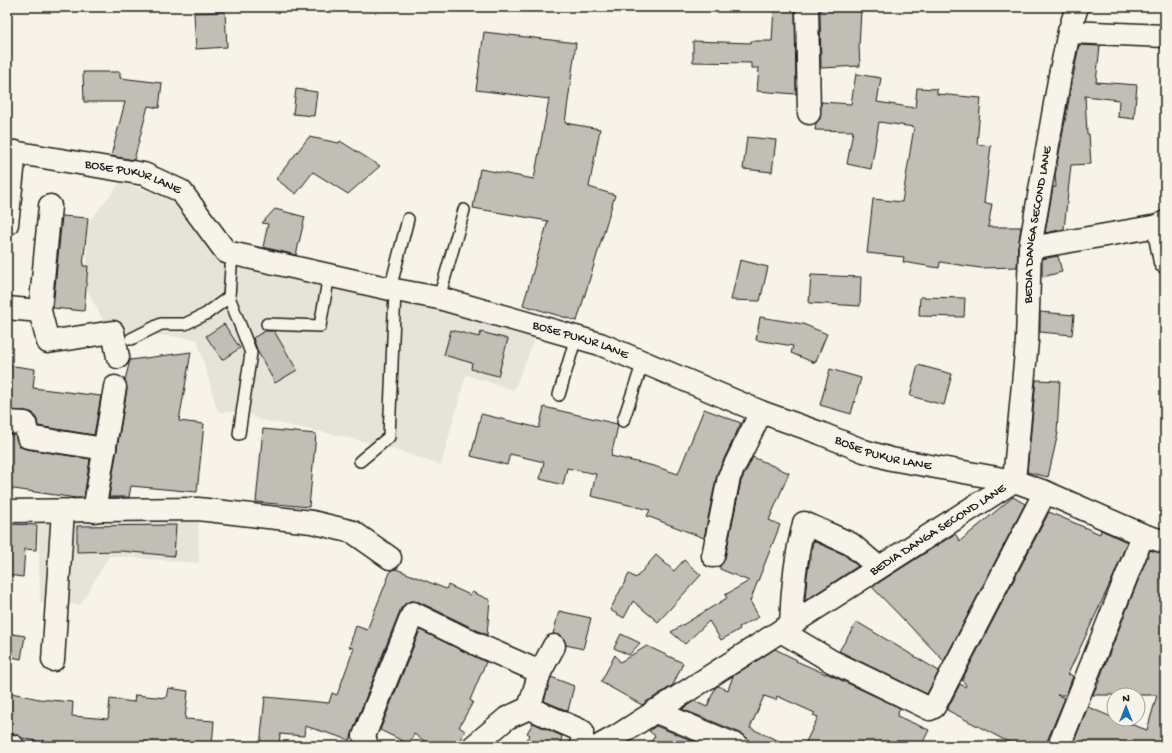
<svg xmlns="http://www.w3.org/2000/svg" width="1172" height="753" font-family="'Gochi Hand',sans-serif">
<rect width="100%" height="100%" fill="#f7f3e8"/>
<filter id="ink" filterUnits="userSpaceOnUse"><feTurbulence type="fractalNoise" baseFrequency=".025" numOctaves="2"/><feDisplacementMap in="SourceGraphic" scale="8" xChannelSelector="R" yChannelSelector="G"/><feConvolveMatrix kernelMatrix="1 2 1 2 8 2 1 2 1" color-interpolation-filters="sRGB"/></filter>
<g filter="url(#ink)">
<g fill="#e6e3d9">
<polygon points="120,183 179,199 219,257 415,303 535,338 514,390 466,375 441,465 386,447 337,435 261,420 246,412 218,412 197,339 108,330 86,287 88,223"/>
<polygon points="198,509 199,563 109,556 80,605 40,602 38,517"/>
</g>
<g fill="#c0beb5" stroke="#1c1c1c">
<polygon points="774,8 795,9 796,94 757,91 759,68 751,68 751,63 693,62 693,41 751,43 751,41 772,41"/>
<polygon points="822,8 861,10 859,47 860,66 821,68 820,11 821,11"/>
<polygon points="225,12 227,47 196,49 194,13"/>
<polygon points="484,32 576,43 565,123 600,129 589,187 615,195 577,321 523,305 548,221 473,208 480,169 534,179 549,99 476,90"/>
<polygon points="1079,45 1100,46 1096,82 1137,85 1134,119 1118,117 1119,100 1085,96 1087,134 1089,134 1091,164 1071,165 1064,229 1045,233 1053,187 1056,187 1055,175"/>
<polygon points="83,72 120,72 120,78 162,83 159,108 148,106 134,160 111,156 125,102 84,102"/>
<polygon points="856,74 881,78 877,102 915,108 917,88 937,89 937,94 981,98 977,144 991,146 984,203 992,204 988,227 1021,227 1018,247 1017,267 980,268 940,262 939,268 903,262 904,257 867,253 873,199 902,202 914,127 879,122 871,169 847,164 853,131 815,130 816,123 820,119 821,102 851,104"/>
<polygon points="296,89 317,92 314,116 293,114"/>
<polygon points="309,137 339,143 340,141 380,166 348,194 313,172 296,194 276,179"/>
<polygon points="747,137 776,140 772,172 743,169"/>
<polygon points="275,209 305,217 296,255 263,247 268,224 262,223"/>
<polygon points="62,216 88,218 83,266 88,266 84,311 53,308"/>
<polygon points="1058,256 1062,272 1042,277 1042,259"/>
<polygon points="740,260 768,267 760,301 731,300"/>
<polygon points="811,275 861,277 860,306 809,303"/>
<polygon points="920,297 965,298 964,317 919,316"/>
<polygon points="1040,312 1074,315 1072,335 1040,332"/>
<polygon points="760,317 803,324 827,334 815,363 791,353 793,346 756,340"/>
<polygon points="224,324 240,348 222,360 206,336"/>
<polygon points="451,330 479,337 481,332 508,339 498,376 471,369 472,363 444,355"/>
<polygon points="265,331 274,331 297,370 275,383 258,352 253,338"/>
<polygon points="191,352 179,421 204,424 197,492 131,486 129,497 109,497 127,389 125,380 130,360"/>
<polygon points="7,365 35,369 33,388 101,396 94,435 38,426 37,420 33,413 26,411 7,410"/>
<polygon points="918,365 952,374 944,405 910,396"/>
<polygon points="830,369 861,378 851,414 820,405"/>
<polygon points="1036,380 1060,381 1057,433 1058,433 1048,477 1027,472"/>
<polygon points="544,407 617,424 618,426 611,456 654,466 678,474 704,409 741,423 717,474 704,538 647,516 650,510 591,496 596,474 567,468 563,485 540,479 544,462 510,454 507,465 471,456 481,414 539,428"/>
<polygon points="263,429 316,434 309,507 256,502"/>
<polygon points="7,435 15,435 19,446 26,449 90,459 84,498 76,498 7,488"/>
<polygon points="753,457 789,473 769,520 780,525 750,601 759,617 739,627 740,629 721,640 709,621 685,644 671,632 727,598 725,595 749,581 720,569 720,566 725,558 741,481"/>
<polygon points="1013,497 1025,504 944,661 872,587 955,534 960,541"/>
<polygon points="1049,512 1100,534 1101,530 1127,542 1114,575 1068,674 1073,676 1066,695 1057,695 1065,698 1047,741 1047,746 1016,746 947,710 960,684 965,687 966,685 962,680"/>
<polygon points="7,524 37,525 36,550 25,549 23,577 7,575"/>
<polygon points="176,525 174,556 121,551 77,552 77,526"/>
<polygon points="813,541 843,554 858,566 805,601 807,576"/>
<polygon points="1150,550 1165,554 1165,746 1072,746 1088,707 1114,718 1114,719 1117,719 1147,730 1157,695 1093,695 1096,687 1097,687 1101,675"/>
<polygon points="656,555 674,571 684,560 701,575 658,622 633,601 624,618 610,610 629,574 636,578"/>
<polygon points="396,569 446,589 448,585 470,595 472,592 490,600 487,635 419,602 412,601 406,603 401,608 357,720 350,740 305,726 304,736 280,734 279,746 260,746 265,697 329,703 332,693 337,695 354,648 349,647 356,626 367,630 391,570"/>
<polygon points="559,611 591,618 583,649 566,645 564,639 560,635 553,634"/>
<polygon points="857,622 939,671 927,694 839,651"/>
<polygon points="420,630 486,662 470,700 473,702 459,727 465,731 456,746 432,746 414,734 409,744 380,730"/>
<polygon points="7,633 25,636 21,659 7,656"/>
<polygon points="621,634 640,643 629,655 614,648"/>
<polygon points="647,646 683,663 673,685 642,705 601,682 615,655 620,662"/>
<polygon points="775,649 797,660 796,661 826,674 826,673 900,708 897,716 929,730 921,746 804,746 818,717 813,715 815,713 777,696 776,700 764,696 750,728 790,746 750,746 748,739 743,734 682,709 694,701 707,707 715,688 718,686 728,690 733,676"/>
<polygon points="551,677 574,686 568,711 544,701"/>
<polygon points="168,688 188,691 185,719 214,721 212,746 73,746 74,743 42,741 41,742 22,738 15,734 7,733 7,692 39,699 73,702 72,716 108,719 110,699 134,702 135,695 166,698"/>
<polygon points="533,723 562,736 560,746 520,746 530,735 527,733"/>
<polygon points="656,726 706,746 648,746 655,736 649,731"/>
</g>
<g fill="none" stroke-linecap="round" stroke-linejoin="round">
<defs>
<g id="service">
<polyline points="390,289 408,219"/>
<polyline points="229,297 251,353 239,434"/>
<polyline points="439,298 464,210"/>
<polyline points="267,324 320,326 329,275"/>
<polyline points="131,339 161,324 185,324 206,314 229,297 232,253"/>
<polyline points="559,395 576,337"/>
<polyline points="623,421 643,362"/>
<polyline points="360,461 389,437 395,290"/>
</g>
<g id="minor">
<polyline points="807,7 809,113"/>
<polyline points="1069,32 1165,36"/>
<path id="s1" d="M7,151L144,174L181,191L226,252L395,290L439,298L600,344L761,412L820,433L864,451L891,459L1014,481L1045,492L1143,535L1165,542"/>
<polyline points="50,206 40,311 48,342 113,332 118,357"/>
<polyline points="7,224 15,152"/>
<polyline points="1158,226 1165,262"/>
<polyline points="1030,248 1158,226 1165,222"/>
<polyline points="7,308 40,311"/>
<polyline points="7,422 25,423 28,437 105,449"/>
<polyline points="7,511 198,509 312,522 353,532 390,558"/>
<polyline points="94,511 115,387"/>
<polyline points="713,556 729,477 761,412"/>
<path d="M791,625C792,589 795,559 804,523L851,544L878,567"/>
<polyline points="781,631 831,661 930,709 934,707 1045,492"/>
<polyline points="554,646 540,672 529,708 582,731 582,746"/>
<polyline points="53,660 63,511"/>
<polyline points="654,711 738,746"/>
<polyline points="7,745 13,746"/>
<polyline points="367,746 364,736 413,613 474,643 540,672"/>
<polyline points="474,746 507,718 529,708"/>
<path id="s2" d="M599,746L617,736L1014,481L1027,341L1030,248L1060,75L1069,32L1077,7"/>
<polyline points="1059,746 1143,535"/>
</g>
</defs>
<use href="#service" stroke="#1c1c1c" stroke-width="14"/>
<use href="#minor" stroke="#1c1c1c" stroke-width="25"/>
<use href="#service" stroke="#f7f3e8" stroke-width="11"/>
<use href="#minor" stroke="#f7f3e8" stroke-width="22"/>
</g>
</g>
<g text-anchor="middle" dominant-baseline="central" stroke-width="3" stroke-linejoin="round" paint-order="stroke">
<g font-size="13" fill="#1c1c1c" stroke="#f7f3e8">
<text stroke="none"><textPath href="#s1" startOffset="129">BOSE PUKUR LANE</textPath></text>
<text stroke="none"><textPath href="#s2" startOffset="750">BEDIA DANGA SECOND LANE</textPath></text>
<text stroke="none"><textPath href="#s1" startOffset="621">BOSE PUKUR LANE</textPath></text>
<text stroke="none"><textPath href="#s1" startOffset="945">BOSE PUKUR LANE</textPath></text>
<text stroke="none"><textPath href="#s2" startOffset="402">BEDIA DANGA SECOND LANE</textPath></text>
</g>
</g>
<rect width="1172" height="753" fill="none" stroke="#f7f3e8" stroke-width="24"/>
<rect x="12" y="12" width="1148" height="729" fill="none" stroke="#1c1c1c" stroke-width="1.5" filter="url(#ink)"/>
<g transform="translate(1126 707)"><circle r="19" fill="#f7f3e8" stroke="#9f9d96"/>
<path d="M0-3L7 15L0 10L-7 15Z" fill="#1f6fb2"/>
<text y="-6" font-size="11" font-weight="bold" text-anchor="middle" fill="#1c1c1c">N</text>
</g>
</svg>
